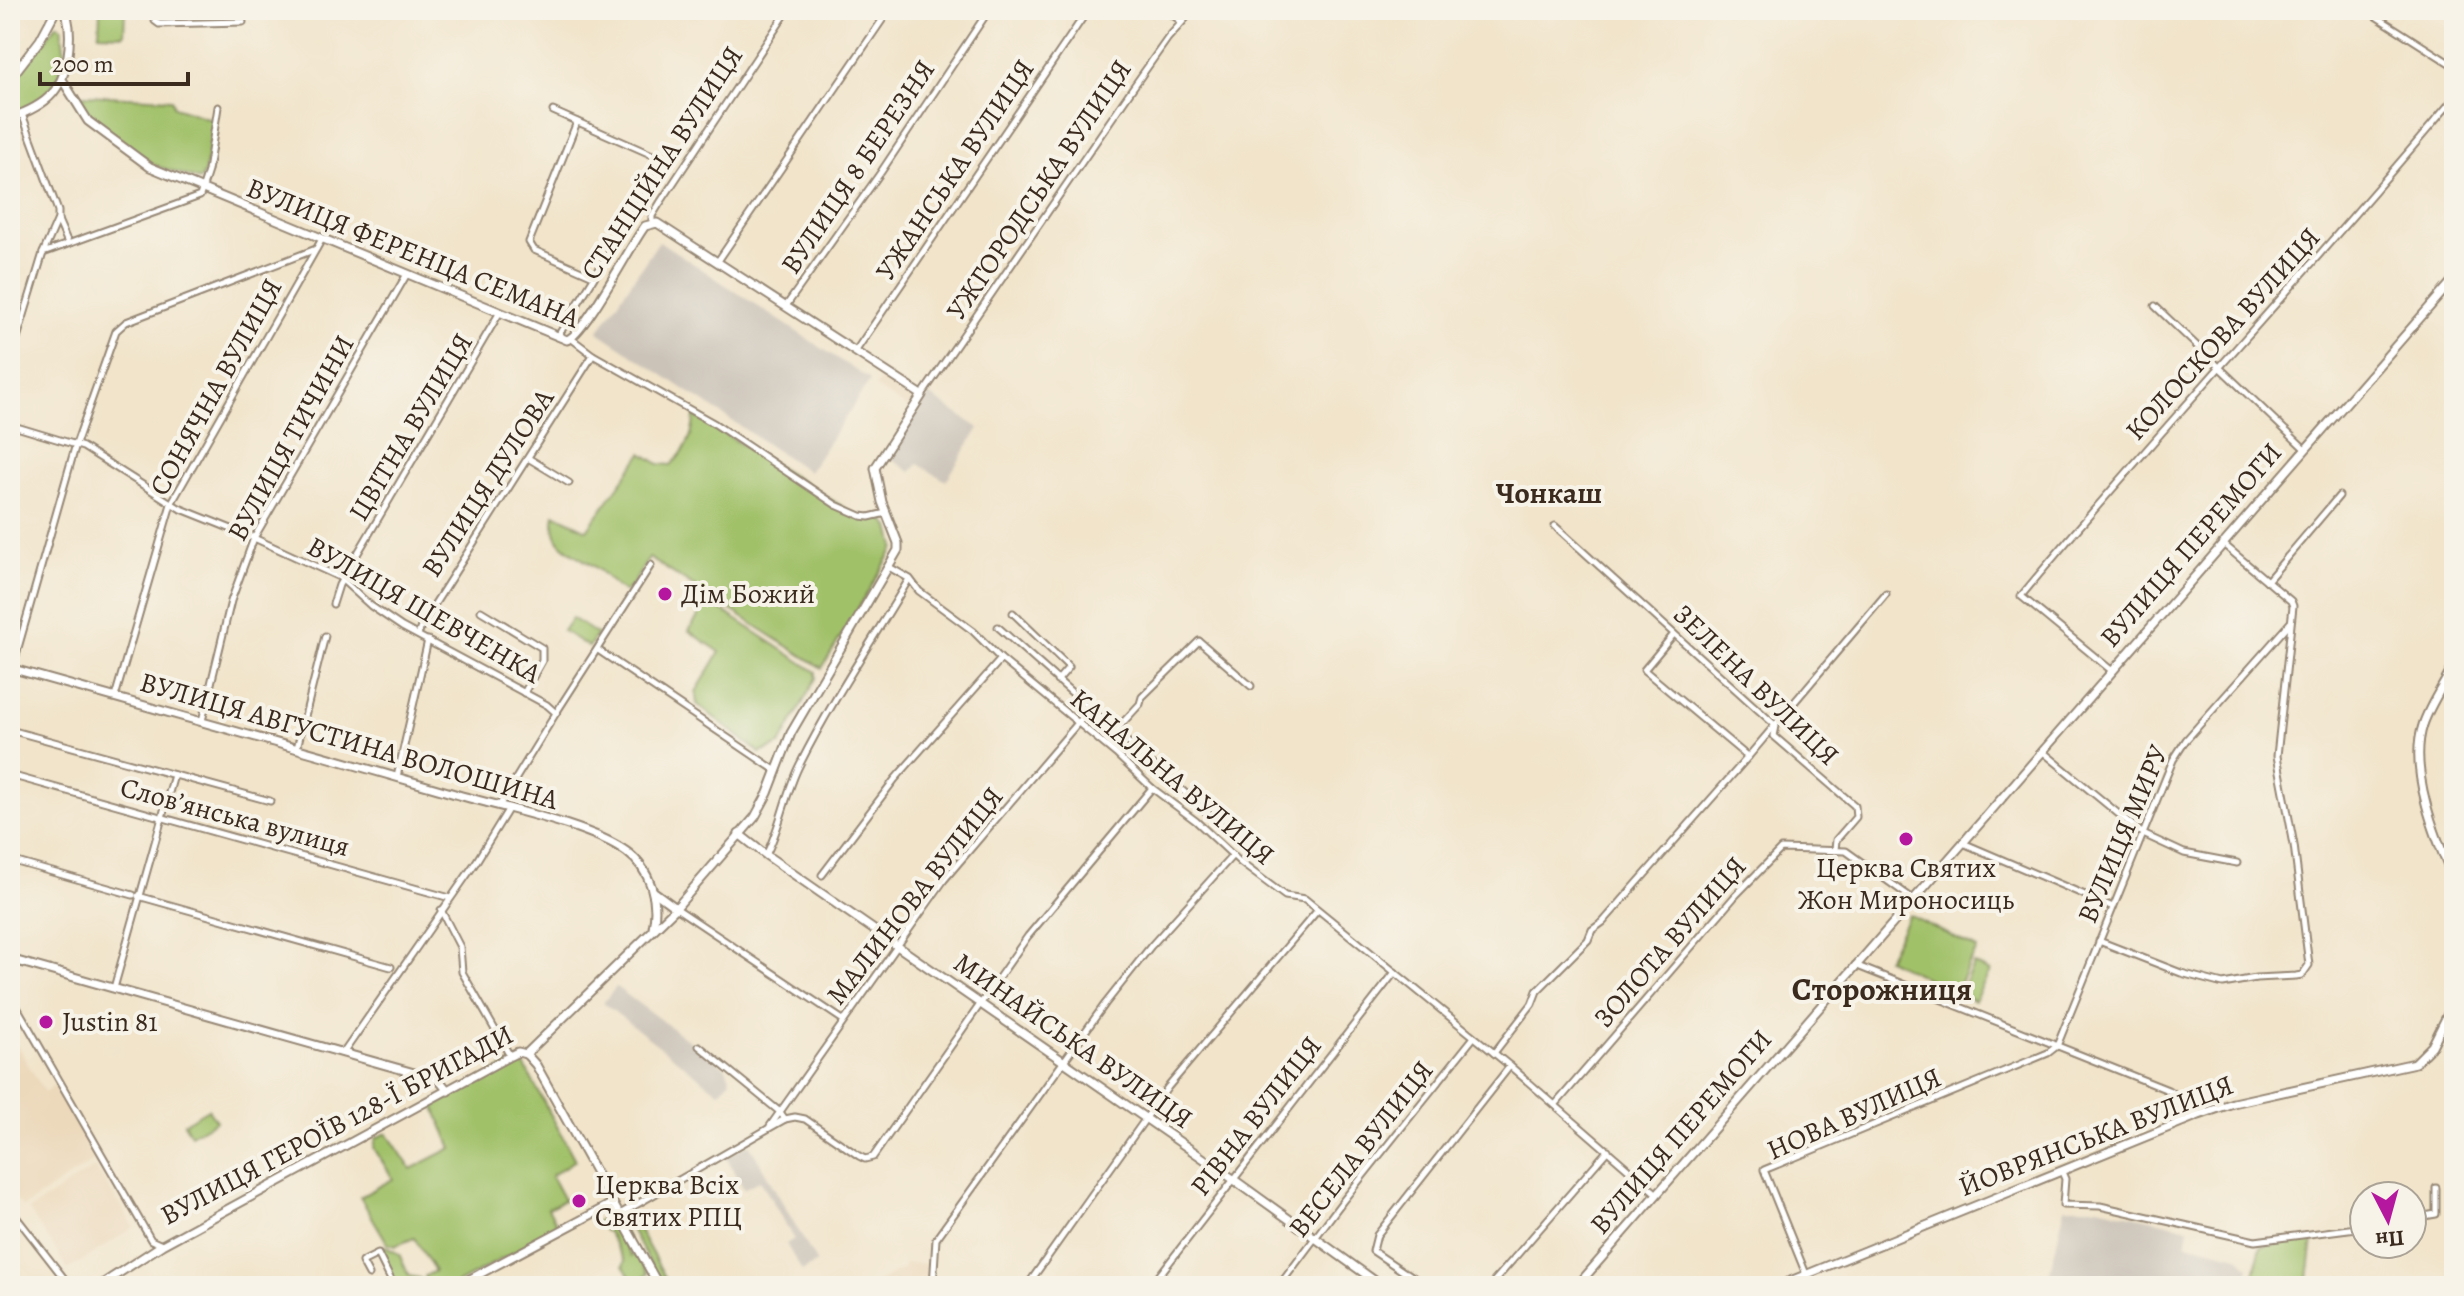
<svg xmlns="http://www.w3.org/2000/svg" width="2464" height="1296" font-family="Alegreya,serif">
<rect width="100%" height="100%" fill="#f7f3e8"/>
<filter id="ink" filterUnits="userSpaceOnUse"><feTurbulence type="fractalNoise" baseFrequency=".0125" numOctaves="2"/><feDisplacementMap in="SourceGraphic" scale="16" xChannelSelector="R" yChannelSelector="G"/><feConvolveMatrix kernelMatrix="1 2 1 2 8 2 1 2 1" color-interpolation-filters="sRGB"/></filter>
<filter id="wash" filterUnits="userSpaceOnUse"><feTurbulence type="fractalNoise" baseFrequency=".006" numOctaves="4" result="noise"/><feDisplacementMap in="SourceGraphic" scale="32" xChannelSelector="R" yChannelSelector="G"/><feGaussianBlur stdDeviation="1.8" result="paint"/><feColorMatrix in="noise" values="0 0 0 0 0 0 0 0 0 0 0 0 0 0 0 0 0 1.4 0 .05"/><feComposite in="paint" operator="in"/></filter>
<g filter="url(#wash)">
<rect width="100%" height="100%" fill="#f1e4ca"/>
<g fill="#ecd8ba">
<polygon points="883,375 915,397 908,408 875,387"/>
<polygon points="17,1045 44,1092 55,1086 94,1160 23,1207 10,1193 10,1049"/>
<polygon points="95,1167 134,1227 68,1270 29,1210"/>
<polygon points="904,1263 928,1264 927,1286 870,1286 904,1268"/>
</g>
<g fill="#cbc3b8">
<polygon points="659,241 870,380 809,472 598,332"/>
<polygon points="929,395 979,428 946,481 918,464 911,472 888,457"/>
<polygon points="616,987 726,1068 731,1080 719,1092 603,1003"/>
<polygon points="749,1144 817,1263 802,1271 786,1244 794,1239 760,1180 744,1189 726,1157"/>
<polygon points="2065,1207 2098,1207 2189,1228 2186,1243 2238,1256 2249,1267 2244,1286 2047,1286"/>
</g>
<g fill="#a1c169" stroke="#6e7644" stroke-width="2">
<polygon points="100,10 125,10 124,35 99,34"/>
<path d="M57,24L62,27C61,38 66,47 64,58C60,87 36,105 10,114V86Z"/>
<polygon points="84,95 171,99 174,107 213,120 205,171 200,180 156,166 90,119 79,100 80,96"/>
<path d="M694,415L861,518H882L890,527L895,547L822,668L649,558L633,584L625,592C614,587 608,578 600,571C578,552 548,550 555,514L587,530L642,453L659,464L671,465C686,451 694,435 694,415Z"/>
<polygon points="708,601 816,672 816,678 780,745 760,753 697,704 696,692 720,652 689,631"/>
<polygon points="572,618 597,634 589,647 563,631"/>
<polygon points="1909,915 1977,949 1955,992 1887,959"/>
<polygon points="1974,964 1990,972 1974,1001 1959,993"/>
<polygon points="522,1061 575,1160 551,1176 564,1200 548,1208 559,1228 452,1286 426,1286 425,1276 435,1271 414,1238 395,1246 388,1244 360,1197 393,1179 374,1148 376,1138 387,1133 411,1169 452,1148 434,1106 513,1062"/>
<polygon points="208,1109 216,1121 191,1135 184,1123"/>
<polygon points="611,1210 628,1238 623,1241 631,1256 637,1254 648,1274 635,1284 623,1266 625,1261 608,1232 605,1231 597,1222"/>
<polygon points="630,1214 670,1286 663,1286 624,1217"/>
<polygon points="2313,1240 2307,1286 2251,1286 2261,1246"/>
<polygon points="384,1246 399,1254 409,1276 420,1278 422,1286 397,1286 382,1255"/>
</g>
</g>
<g filter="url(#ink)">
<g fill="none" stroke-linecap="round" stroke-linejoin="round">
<defs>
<g id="street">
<polyline points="154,10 155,21 159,24 243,22"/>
<polyline points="1166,10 1182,22"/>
<polyline points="2366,10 2454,66"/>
<polyline points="553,111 657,157 662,167 558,336"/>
<polyline points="22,114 58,211 58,219 43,253"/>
<polyline points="577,122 529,242 534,250 593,276"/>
<polyline points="58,220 68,243"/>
<polyline points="652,222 652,216 660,203 788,10"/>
<polyline points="718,261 889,10"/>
<polyline points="786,306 881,172 989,10"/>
<polyline points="2155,306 2305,449"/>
<polyline points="572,339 593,355 715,424 836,505 861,516 869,517 886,513"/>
<polyline points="855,352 1088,10"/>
<polyline points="10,361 43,253 200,196 208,171 218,107"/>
<polyline points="922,395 1132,89 1168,38 1193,10"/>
<polyline points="10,425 83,447 179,508 254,538 339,577 371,606 402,627 547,705 556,713 499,806"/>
<polyline points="528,458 569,483"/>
<polyline points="1555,526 1776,726 1774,736 1855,806 1856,817 1836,840 1835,850"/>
<polyline points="889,567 910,579 919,591 973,631 1001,659 1116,754 1152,788 1196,821 1241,863 1285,896 1305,899 1510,1066 1657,1194"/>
<polyline points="2267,581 2339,496"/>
<polyline points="333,604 339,585 500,312"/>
<polyline points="481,611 542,648 542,661 524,693"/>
<polyline points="1013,613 1069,667 1057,681"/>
<polyline points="998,627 1227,830"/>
<polyline points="1674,634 1644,670 1748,757"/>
<polyline points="418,635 422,624 593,355"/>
<polyline points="598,650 775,770"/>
<polyline points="12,669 76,444 116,331 126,322 316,249"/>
<path d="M2111,670L2021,596C2161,427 2313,268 2454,98"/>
<polyline points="115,697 171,504 322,239"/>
<polyline points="556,713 651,565"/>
<polyline points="202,721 231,601 254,538 407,274"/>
<polyline points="10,730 270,801"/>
<polyline points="1116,730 1140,704 1142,697 1199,641 1251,686"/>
<polyline points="297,748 325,636"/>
<polyline points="2042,751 2143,834 2184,853 2237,863"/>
<polyline points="10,775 450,898"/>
<polyline points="397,777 428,640"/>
<polyline points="1963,843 2113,907"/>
<path d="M766,855C781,826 785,793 800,764C832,700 873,640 909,579"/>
<polyline points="10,860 133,895"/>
<polyline points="822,875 895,779 1001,659"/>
<polyline points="138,896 391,967"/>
<polyline points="676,908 843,1020"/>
<polyline points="441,910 460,947 462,972 510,1056"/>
<polyline points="2099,941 2181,973 2223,984 2256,978 2296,976 2302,975 2309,965 2294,845 2277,756 2293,606 2291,601 2222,543"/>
<polyline points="1855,965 2168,1090 2191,1104 2199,1115"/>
<polyline points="114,988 174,775"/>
<polyline points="10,995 151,1240 162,1245"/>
<polyline points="699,1046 780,1112 785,1119"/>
<polyline points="344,1052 476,862 509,808"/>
<polyline points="1494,1053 1532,1004 1537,991 1588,940 1592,930 1603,922 1748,757 1886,594"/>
<polyline points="1555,1105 1736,895 1781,849 1846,851 1913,899"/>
<polyline points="770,1126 944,880 1089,710"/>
<polyline points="2062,1172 2065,1179 2063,1205 2100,1206 2255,1241 2364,1227"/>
<polyline points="10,1209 70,1286"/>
<polyline points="620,1214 785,1119 795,1117 805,1119 859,1156 865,1159 873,1157 1028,936 1152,788"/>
<polyline points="2412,1218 2436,1214 2436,1188"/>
<polyline points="1407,1274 1373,1251 1377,1235 1510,1066"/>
<polyline points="1806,1274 1764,1170 2048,1053 2057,1046 2173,760 2186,740 2290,623"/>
<polyline points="369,1275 362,1262 378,1254 394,1286"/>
<polyline points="933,1286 936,1239 1105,1004 1151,946 1233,855"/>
<polyline points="1027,1286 1168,1087 1317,911"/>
<polyline points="1151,1286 1395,972"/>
<polyline points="1279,1286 1342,1202 1474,1037"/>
<polyline points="1490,1286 1608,1150"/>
</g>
<g id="secondary">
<polyline points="10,79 40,40 56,10"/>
<path d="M63,81L88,121L150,167L567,340C584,335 630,246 645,226L657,223L922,395L875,468L882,502L898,543V550L791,733L768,793L755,817L676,908L526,1054"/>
<path d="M10,118C49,105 65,89 69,47C70,35 70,22 65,10"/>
<path d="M2454,665C2444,685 2430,704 2423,725C2408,770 2436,839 2454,880"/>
<path d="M10,668C159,709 307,751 455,794C500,807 591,825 627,852C651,870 659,901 653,928"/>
<polyline points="739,834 766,855 1233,1179 1382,1286"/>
<polyline points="653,891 676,908"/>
<polyline points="10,959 439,1080 448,1091"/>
<polyline points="526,1054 536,1065 659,1286"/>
<polyline points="99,1286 162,1245 510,1056 518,1052 526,1054"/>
<polyline points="457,1286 613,1203"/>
<polyline points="1397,1286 1407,1274 1424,1286"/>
<polyline points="1577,1286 2454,279"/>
<polyline points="1778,1286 2199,1115 2233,1103 2415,1063 2432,1046 2454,1002"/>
</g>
</defs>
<use href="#street" stroke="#968774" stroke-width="9"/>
<use href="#secondary" stroke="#968774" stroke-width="11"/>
<use href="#street" stroke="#fff" stroke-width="5"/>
<use href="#secondary" stroke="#fff" stroke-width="7"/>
</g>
</g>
<g fill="#b5179e" stroke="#f7f3e8" stroke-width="3">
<circle cx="665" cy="594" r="8"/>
<circle cx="1906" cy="839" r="8"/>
<circle cx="46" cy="1022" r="8"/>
<circle cx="579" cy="1201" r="8"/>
</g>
<g text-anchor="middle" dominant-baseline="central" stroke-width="8" stroke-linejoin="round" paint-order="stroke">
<g font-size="28" fill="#3b2a1e" stroke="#f7f3e8">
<text transform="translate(662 163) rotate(-57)">СТАНЦІЙНА ВУЛИЦЯ</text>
<text transform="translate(858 167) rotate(-56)">ВУЛИЦЯ 8 БЕРЕЗНЯ</text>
<text transform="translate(955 170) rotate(-56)">УЖАНСЬКА ВУЛИЦЯ</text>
<text transform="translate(1039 190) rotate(-56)">УЖГОРОДСЬКА ВУЛИЦЯ</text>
<text transform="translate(413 253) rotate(22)">ВУЛИЦЯ ФЕРЕНЦА СЕМАНА</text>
<text transform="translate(2223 334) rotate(-48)">КОЛОСКОВА ВУЛИЦЯ</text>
<text transform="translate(216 387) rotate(-61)">СОНЯЧНА ВУЛИЦЯ</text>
<text transform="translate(411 427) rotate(-59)">ЦВІТНА ВУЛИЦЯ</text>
<text transform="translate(291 438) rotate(-61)">ВУЛИЦЯ ТИЧИНИ</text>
<text transform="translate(488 483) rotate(-57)">ВУЛИЦЯ ДУЛОВА</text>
<text transform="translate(2191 545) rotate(-49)">ВУЛИЦЯ ПЕРЕМОГИ</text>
<text transform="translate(424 610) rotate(30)">ВУЛИЦЯ ШЕВЧЕНКА</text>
<text transform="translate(1756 685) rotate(44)">ЗЕЛЕНА ВУЛИЦЯ</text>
<text transform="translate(349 741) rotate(16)">ВУЛИЦЯ АВГУСТИНА ВОЛОШИНА</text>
<text transform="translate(1172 777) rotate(40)">КАНАЛЬНА ВУЛИЦЯ</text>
<text transform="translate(235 817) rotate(15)">Словʼянська вулиця</text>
<text transform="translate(2123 834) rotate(-67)">ВУЛИЦЯ МИРУ</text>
<text transform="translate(915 896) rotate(-52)">МАЛИНОВА ВУЛИЦЯ</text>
<text transform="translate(1670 942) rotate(-49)">ЗОЛОТА ВУЛИЦЯ</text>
<text transform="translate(1073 1041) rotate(35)">МИНАЙСЬКА ВУЛИЦЯ</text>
<text transform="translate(1854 1114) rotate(-24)">НОВА ВУЛИЦЯ</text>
<text transform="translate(1256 1116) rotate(-52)">РІВНА ВУЛИЦЯ</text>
<text transform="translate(337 1125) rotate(-28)">ВУЛИЦЯ ГЕРОЇВ 128-Ї БРИГАДИ</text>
<text transform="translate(1681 1132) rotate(-49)">ВУЛИЦЯ ПЕРЕМОГИ</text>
<text transform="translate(2096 1136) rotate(-21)">ЙОВРЯНСЬКА ВУЛИЦЯ</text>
<text transform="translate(1361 1149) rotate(-52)">ВЕСЕЛА ВУЛИЦЯ</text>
</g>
<g font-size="28" fill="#3b2a1e" stroke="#f7f3e8" text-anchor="start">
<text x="681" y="594">Дім Божий</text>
<text x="1906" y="868" text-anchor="middle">Церква Святих<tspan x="1906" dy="32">Жон Мироносиць</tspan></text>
<text x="62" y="1022">Justin 81</text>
<text x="595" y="1185">Церква Всіх<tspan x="595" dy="32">Святих РПЦ</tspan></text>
</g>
<g font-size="30" font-weight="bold" fill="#3b2a1e" stroke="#f7f3e8">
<text x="1549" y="493">Чонкаш</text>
</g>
<g font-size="32" font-weight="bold" fill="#3b2a1e" stroke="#f7f3e8">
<text x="1882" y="989">Сторожниця</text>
</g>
</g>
<rect width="2464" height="1296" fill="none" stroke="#f7f3e8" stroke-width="40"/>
<g transform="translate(2388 1220) rotate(174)"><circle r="38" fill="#f7f3e8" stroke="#aca397" stroke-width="2"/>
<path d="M0-6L14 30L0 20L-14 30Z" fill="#b5179e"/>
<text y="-12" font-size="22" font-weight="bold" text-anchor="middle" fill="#3b2a1e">Пн</text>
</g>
<path d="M40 72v12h148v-12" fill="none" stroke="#3b2a1e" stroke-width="4"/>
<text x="52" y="72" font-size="24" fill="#3b2a1e" stroke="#f7f3e8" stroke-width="6" paint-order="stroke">200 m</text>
</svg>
